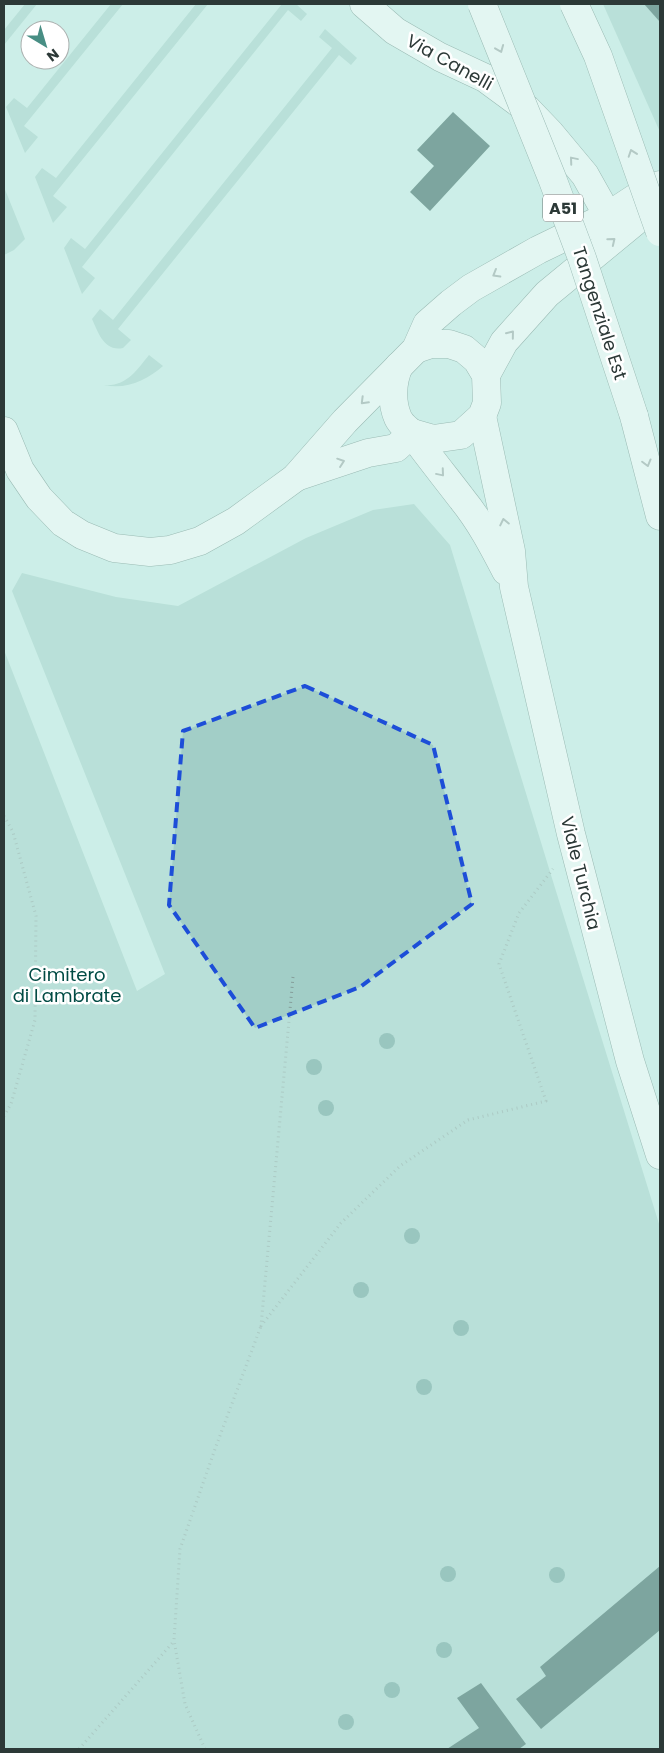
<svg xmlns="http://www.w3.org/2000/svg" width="664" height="1753" font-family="Poppins,sans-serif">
<rect width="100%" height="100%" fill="#cceee8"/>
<g fill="#a2cec7">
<polygon points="25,4 37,4 4,45 4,30"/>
<polygon points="111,4 123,4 24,126 38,137 25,153 6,107 14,98 27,108"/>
<polygon points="196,4 208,4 53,196 67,207 53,223 35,177 42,168 56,178"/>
<polygon points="282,4 296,4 307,14 301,21 288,10 82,267 95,278 82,294 64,248 71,238 85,249"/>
<polygon points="603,4 660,4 660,132"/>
<path d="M325,29L357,58L351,65L339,55L118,329L131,340L123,348C104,352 98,332 92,319L100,309L113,320L332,48L319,37Z"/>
<polygon points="4,187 25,239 14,250 4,255"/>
<path d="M149,355L163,366C147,380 126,390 104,385C126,387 137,370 149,355Z"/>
<polygon points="414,504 450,545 551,875 660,1227 660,1749 4,1749 4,650 137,991 165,974 12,591 22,573 116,597 178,606 306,538 373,510"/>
</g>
<g fill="#1e4d47">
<polygon points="644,4 660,4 660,22"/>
<polygon points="453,112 490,146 430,211 410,192 434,166 417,150"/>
<polygon points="660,1566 660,1630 541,1729 516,1699 546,1676 540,1667"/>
<polygon points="481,1683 526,1744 519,1749 447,1749 479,1728 457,1698"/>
</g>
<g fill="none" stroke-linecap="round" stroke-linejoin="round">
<defs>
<g id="minor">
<polyline points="364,4 395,31 440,57 485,78 527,109 550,133 585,175 608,216"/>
<path d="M399,366C392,382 391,402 398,418C401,425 409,430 413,435C429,457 446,478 462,499C480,521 493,546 506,571"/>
<polyline points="486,375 504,342 547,294 660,201"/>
<polyline points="482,416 511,551 514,587 571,834 630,1061 660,1155"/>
<polyline points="4,431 20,470 39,498 63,523 82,535 114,548 150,552 170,550 200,541 236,521 295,478 345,421 416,349 427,324 451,303 471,288 538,250 608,216 649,189 660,185"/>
<polyline points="412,433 433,439 461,435 482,416 487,403 486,375 477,360 464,349 449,344 431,344 416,349"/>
<polyline points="296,477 368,453 396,448 412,433"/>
</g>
<polyline id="highway" points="634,416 660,516"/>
</defs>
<use href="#minor" stroke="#5e7c77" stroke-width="29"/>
<use href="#highway" stroke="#5e7c77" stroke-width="29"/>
<g stroke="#869f9b" stroke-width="3" stroke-dasharray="1 4" stroke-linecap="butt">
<polyline points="4,816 13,832 36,916 35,1020 11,1104 4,1116"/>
<polyline points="293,977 261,1326 341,1223 400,1166 468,1120 546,1101 499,964 519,913 553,869"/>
<polyline points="79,1749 174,1641"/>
<polyline points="205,1749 185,1704 174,1640 180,1549 215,1449 261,1326"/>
</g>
<use href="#minor" stroke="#fff" stroke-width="28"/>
<use href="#highway" stroke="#fff" stroke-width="28"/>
<defs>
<g id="highway-bridge">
<polyline points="482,4 552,178 582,258 634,416"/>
<polyline points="574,4 598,56 660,232"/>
</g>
</defs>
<use href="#highway-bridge" stroke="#5e7c77" stroke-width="29" stroke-linecap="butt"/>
<use href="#highway-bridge" stroke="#fff" stroke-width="28"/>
</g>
<g fill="#5c948e">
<circle cx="387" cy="1041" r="8"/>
<circle cx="314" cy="1067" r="8"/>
<circle cx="326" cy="1108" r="8"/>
<circle cx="412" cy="1236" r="8"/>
<circle cx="361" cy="1290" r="8"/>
<circle cx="461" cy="1328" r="8"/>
<circle cx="424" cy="1387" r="8"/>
<circle cx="448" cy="1574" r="8"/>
<circle cx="557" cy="1575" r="8"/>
<circle cx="444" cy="1650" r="8"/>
<circle cx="392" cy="1690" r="8"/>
<circle cx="346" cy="1722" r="8"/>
</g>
<defs><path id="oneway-chevron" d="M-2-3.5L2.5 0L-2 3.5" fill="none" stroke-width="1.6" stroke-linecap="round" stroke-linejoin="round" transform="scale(1.25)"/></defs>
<g stroke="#969c9b">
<use href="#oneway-chevron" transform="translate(500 49) rotate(68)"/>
<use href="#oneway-chevron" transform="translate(632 153) rotate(-109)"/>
<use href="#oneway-chevron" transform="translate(573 160) rotate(-130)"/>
<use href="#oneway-chevron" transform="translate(612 241) rotate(-39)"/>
<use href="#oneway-chevron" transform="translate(496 274) rotate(150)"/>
<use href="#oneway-chevron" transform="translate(511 334) rotate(-51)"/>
<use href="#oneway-chevron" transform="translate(364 401) rotate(135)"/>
<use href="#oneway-chevron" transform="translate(341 462) rotate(-19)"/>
<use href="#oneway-chevron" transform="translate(647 463) rotate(75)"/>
<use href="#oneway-chevron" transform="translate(441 473) rotate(50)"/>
<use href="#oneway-chevron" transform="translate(504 522) rotate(-102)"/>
</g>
<path d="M0 0H664V1753H0ZM305,686L433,745L472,904L360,987L255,1028L169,905L183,731Z" fill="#cceee8" fill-opacity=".55" fill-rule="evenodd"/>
<path fill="none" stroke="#1d4ed8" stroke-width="4" stroke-dasharray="10 6" stroke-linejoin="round" d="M305,686L433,745L472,904L360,987L255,1028L169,905L183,731Z"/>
<g text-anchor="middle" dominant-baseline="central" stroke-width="5" stroke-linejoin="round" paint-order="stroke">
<rect fill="#fff" stroke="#6b7473" stroke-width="1" x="543" y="194.5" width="40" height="27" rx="4"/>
<g font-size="16" font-weight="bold" fill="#2c3937">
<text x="563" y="208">A51</text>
</g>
<g font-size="18" fill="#2c3937" stroke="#fff">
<text transform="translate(450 62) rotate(29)">Via Canelli</text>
<text transform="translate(600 313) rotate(72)">Tangenziale Est</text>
<text transform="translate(581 873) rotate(76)">Viale Turchia</text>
</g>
<g font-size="18" fill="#014b44" stroke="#fff">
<text x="67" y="974">Cimitero<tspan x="67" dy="21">di Lambrate</tspan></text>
</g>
</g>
<rect width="664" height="1753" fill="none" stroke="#2c3937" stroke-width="10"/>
<g transform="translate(45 45) rotate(142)"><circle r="24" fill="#ffffff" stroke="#abb0af"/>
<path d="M0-4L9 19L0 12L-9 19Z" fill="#488e84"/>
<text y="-8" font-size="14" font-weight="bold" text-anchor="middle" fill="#2c3937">N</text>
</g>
</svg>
